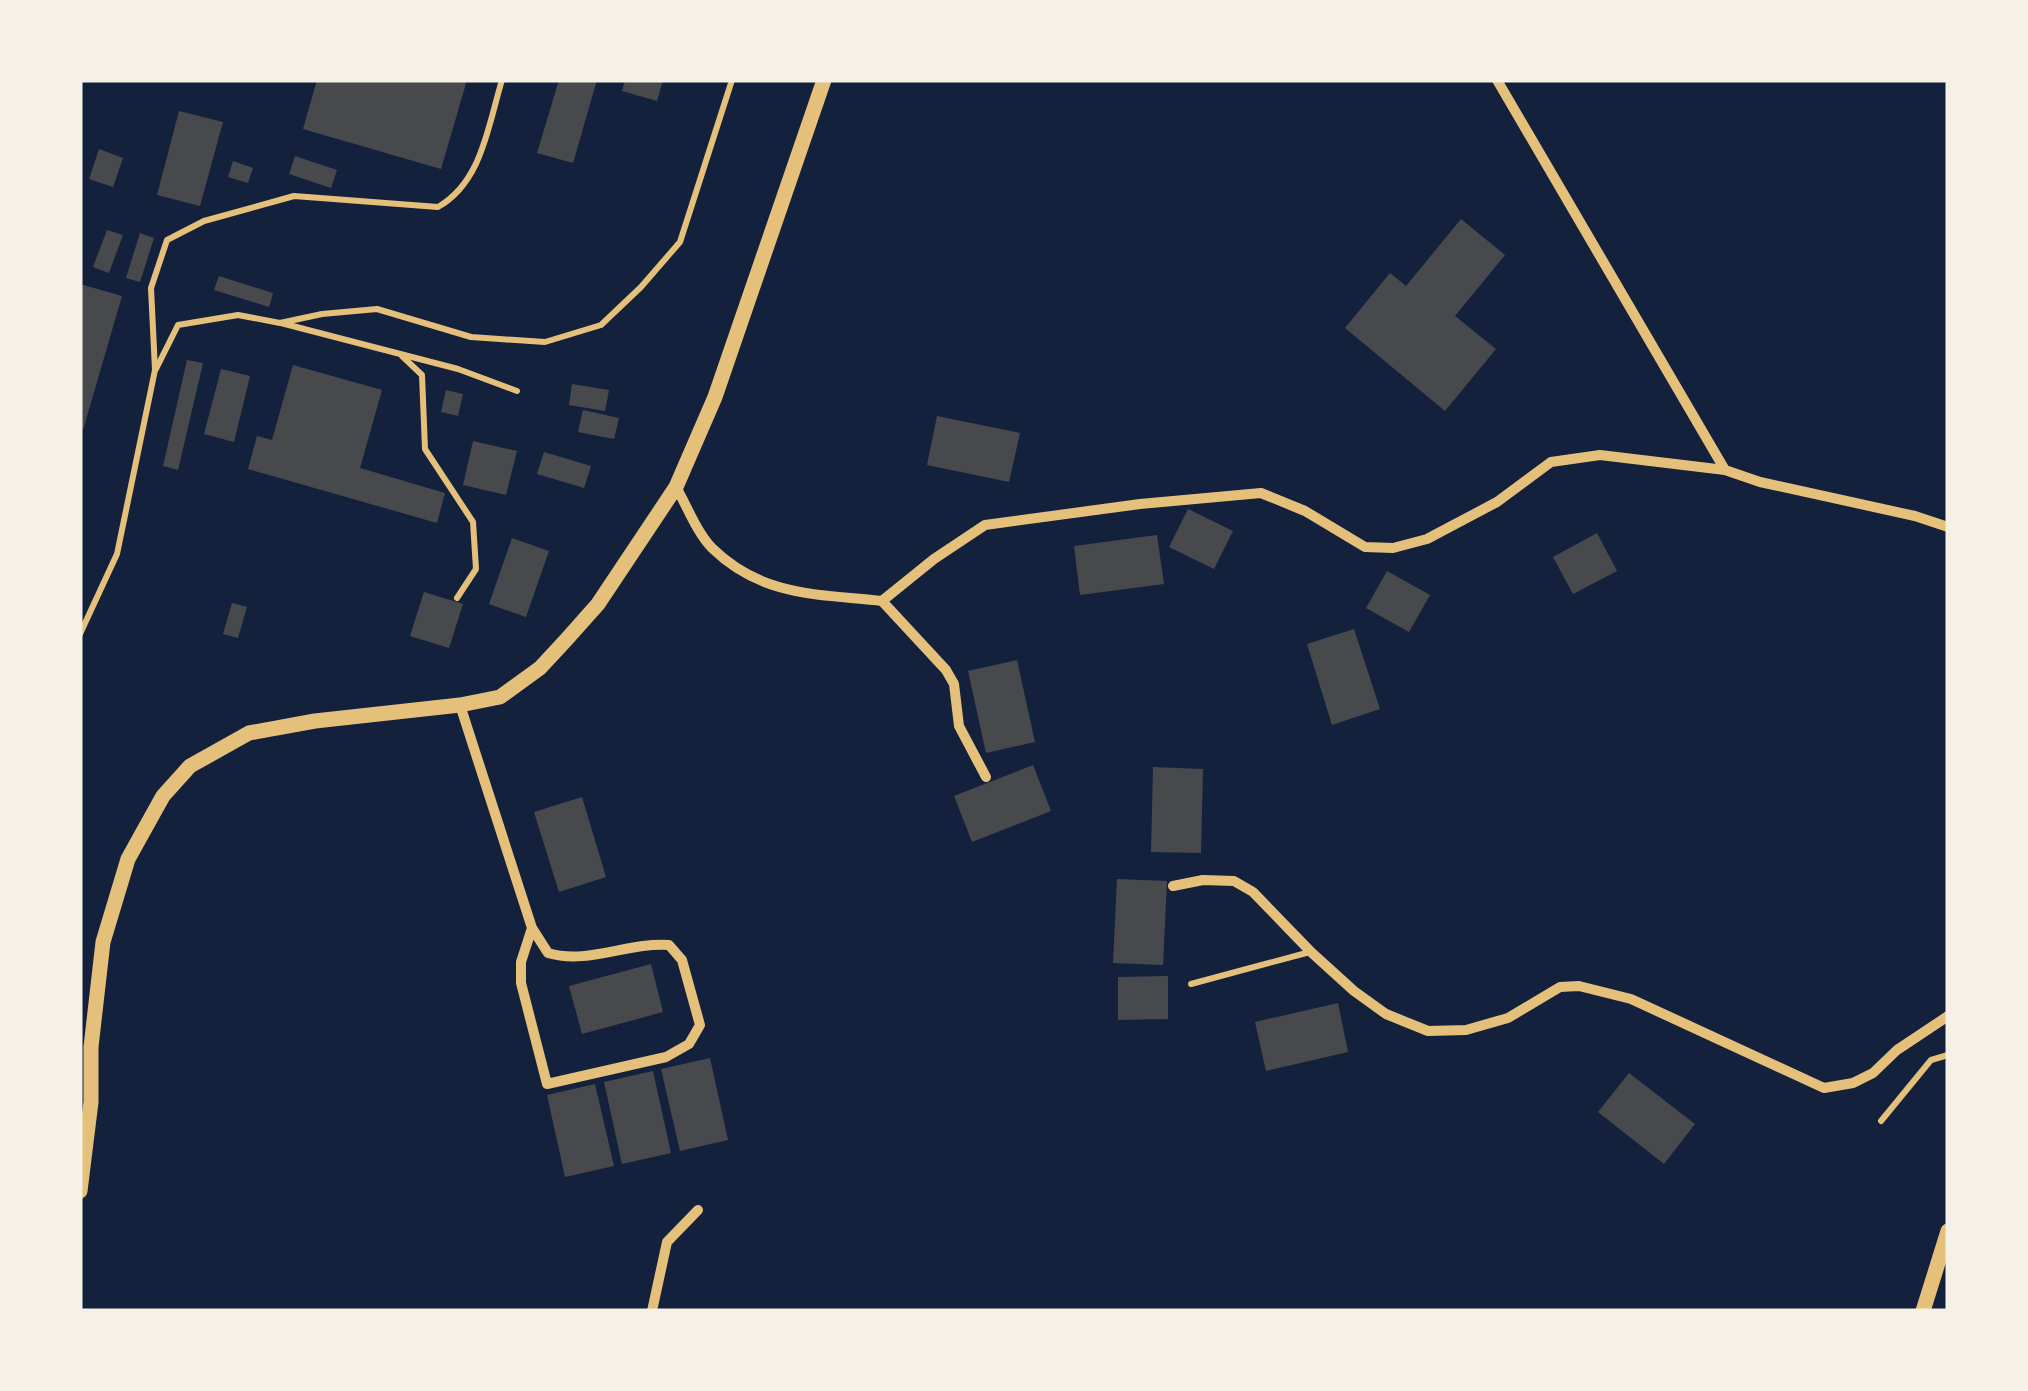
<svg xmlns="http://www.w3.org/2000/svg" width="2028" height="1391" font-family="'PT Serif',serif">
<rect width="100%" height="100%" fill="#14213d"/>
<g fill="#48494c">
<polygon points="317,80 467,80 441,169 303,129"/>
<polygon points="559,80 597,80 573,163 537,153"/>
<polygon points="625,80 663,80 657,101 622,91"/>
<polygon points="179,111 223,122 200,206 157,195"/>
<polygon points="99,149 123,158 113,187 89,179"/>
<polygon points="295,156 337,170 331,188 289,174"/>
<polygon points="233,161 253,168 248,183 228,177"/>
<polygon points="1461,219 1505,255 1455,316 1496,349 1445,411 1345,328 1390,273 1406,286"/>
<polygon points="107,230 123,235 109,273 93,267"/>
<polygon points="140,233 154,238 140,282 126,278"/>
<polygon points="219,276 273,293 269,307 214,290"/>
<polygon points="80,284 122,296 83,430 80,429"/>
<polygon points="187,360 203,363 178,470 163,466"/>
<polygon points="293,365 382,390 360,468 445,493 437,523 248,469 257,436 272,440"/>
<polygon points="221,369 250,376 234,442 204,434"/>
<polygon points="572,384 609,390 605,411 569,405"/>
<polygon points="446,390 463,394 458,416 441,412"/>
<polygon points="583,410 619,418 614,439 578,432"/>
<polygon points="937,416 1020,433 1009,482 927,465"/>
<polygon points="473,441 517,451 506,495 463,485"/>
<polygon points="544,452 591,466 584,488 537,474"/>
<polygon points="1188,509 1233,531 1214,569 1169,547"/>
<polygon points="1597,533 1617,571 1573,594 1553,557"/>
<polygon points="1157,535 1164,584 1080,595 1074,546"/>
<polygon points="512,538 549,551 526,617 489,604"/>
<polygon points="1387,571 1430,595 1409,632 1366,608"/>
<polygon points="424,592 463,604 449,648 410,636"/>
<polygon points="232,603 247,607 238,638 223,634"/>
<polygon points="1354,629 1380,709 1332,725 1307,644"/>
<polygon points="1017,660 1035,742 986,753 968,671"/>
<polygon points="1033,765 1051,811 972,842 954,796"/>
<polygon points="1153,767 1203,769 1201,853 1151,852"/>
<polygon points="582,797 606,877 559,892 534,812"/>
<polygon points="1117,879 1167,881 1163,965 1113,963"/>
<polygon points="651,964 663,1012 582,1034 569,986"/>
<polygon points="1168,976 1168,1019 1118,1020 1118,977"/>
<polygon points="1338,1003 1348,1052 1266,1071 1255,1022"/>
<polygon points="710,1058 728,1140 680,1151 661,1069"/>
<polygon points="653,1071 671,1153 622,1164 604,1082"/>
<polygon points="1629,1073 1695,1124 1664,1164 1598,1112"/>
<polygon points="595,1084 614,1166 565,1177 547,1095"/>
</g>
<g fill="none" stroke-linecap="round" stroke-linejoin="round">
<g stroke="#e5c07b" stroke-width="6">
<polyline points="281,323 458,369 517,391"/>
<polyline points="402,356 422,375 425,449 473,522 476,569 457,598"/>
<polyline points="156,369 178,325 238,315 280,323 322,314 377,309 471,337 545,342 601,325 641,287 680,242 732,80"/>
<path d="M80,634L117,554L155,370L151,288L167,240L204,221L294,196L438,207C482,182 488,126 502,80"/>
<polyline points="1191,984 1310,952"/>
<polyline points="1881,1121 1931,1060 1948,1055"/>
</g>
<g stroke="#e5c07b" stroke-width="10">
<polyline points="1497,80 1725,470"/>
<path d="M676,487C687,506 697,533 712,548C762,597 818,594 882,601L934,559L985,525L1140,504L1261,493L1305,511L1365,547L1393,548L1427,539L1497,502L1551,462L1600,455L1725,470L1760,482L1915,516L1948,527"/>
<polyline points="882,601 946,670 954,684 959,726 986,777"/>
<path d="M460,705L532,928L548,953C588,965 628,942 669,945L682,960L700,1025L689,1044L666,1057L547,1084L521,983V962L532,928"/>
<polyline points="1173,886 1203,880 1234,881 1253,892 1311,952 1354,991 1386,1014 1428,1031 1466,1030 1508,1018 1560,987 1579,986 1631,999 1824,1088 1853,1083 1873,1073 1897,1050 1948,1016"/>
<polyline points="652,1311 667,1242 698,1210"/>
</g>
<g stroke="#e5c07b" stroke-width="15">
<polyline points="80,1191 91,1102 91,1047 103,942 128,859 163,796 190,766 249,733 315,721 460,705 500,697 540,668 566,640 598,604 676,487 715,397 824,80"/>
<polyline points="1923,1311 1948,1231"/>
</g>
</g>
<rect width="2028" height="1391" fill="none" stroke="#f6f1e7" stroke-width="165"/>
</svg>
